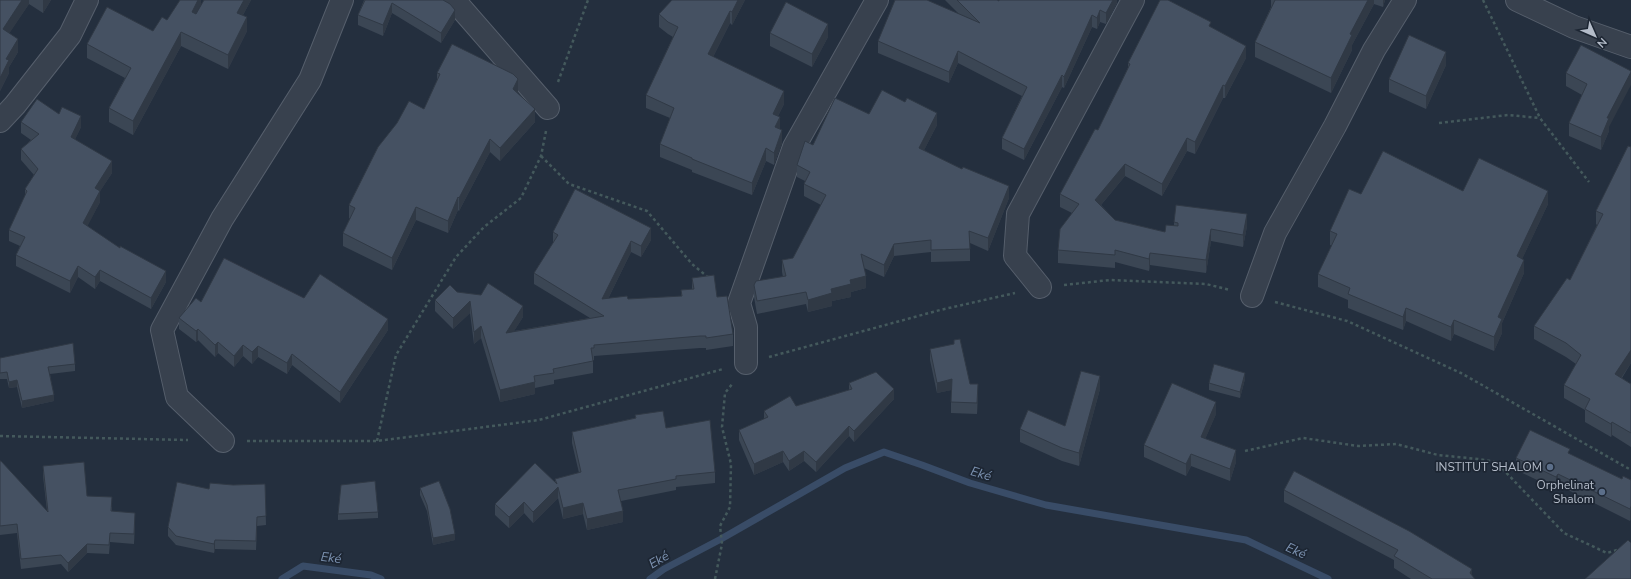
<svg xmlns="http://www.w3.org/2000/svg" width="1631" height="579" font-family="'Nunito Sans',sans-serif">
<rect width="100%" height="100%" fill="#242f3e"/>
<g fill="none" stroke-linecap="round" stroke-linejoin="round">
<g stroke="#394c67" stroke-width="7">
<polyline points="282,579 303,566 371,575 381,579"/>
<polyline points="650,579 664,569 721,539 845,468 884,452 922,465 970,483 1046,505 1246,540 1328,579"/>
</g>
<defs>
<g id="minor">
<polyline points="454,0 548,108"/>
<polyline points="1517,0 1574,27 1631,47"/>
<polyline points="0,121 15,105 70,35 87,0"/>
<polyline points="1040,287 1015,256 1018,214 1133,0"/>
<polyline points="1252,296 1275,233 1335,126 1374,50 1405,0"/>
<polyline points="746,363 746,327 739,303 794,147 877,0"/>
<polyline points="223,441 177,397 162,330 222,219 310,80 342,0"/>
</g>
</defs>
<use href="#minor" stroke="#565f6c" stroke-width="24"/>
<g stroke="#44595c" stroke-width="2.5" stroke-dasharray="3 3" stroke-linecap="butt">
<polyline points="1483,0 1540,118 1589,182"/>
<polyline points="558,82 588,0"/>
<polyline points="1439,123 1508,115 1540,118"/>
<polyline points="541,156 569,184 647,211 692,264 709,278"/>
<polyline points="1064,285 1110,280 1206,284 1230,290"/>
<polyline points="1275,302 1347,321 1461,373 1631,470"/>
<polyline points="769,357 940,310 1015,293"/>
<polyline points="0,436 188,440"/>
<polyline points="247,441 377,441 539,420 723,369"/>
<polyline points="377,441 396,355 456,257 484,227 521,198 541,156 546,131"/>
<polyline points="1245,451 1303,438 1358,446 1396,444 1438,455 1478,459 1496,462 1564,533 1607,553 1620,549"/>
<polyline points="715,579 722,544 720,526 730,507 731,464 722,427 725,393 733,383"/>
</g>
<use href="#minor" stroke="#38414e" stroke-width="22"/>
</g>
<g fill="#3b4654">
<polygon points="0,0 51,0 43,13 29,4 9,33 18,52 9,67 9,73 0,91"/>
<polygon points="201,0 201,5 204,0 251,0 243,15 247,31 228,69 181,46 133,135 109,122 109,108 125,78 87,58 87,44 153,31 167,20"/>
<polygon points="363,0 443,0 455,20 441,43 392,13 383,36 358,25 358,15 364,0"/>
<polygon points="745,0 732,25 730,23 713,57 784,104 778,116 782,143 774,165 766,161 752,195 692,172 692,170 660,157 660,144 670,118 646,108 646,95 673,37 668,34 659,27 659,14"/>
<polygon points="945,0 997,0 999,1 1117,0 1117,3 1106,24 1100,22 1097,29 1092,27 1064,88 1062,87 1024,160 1002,149 1002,138 1022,96 958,63 949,83 878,53 878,41 959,14"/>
<polygon points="1271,0 1385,0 1383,7 1374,4 1352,45 1352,50 1331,93 1255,57 1255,42 1271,7"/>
<polygon points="1211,27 1246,58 1225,98 1223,98 1195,154 1187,151 1162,196 1125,176 1101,205 1115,220 1165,232 1174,226 1174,222 1247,226 1243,247 1211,241 1206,273 1150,265 1149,271 1115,262 1115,268 1058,263 1058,250 1072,213 1060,207 1060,194 1098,130 1128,68 1128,63"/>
<polygon points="770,33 828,37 812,67 770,46"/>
<polygon points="1581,45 1609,127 1609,131 1601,150 1569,136 1569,123 1582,95 1566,86 1566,73"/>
<polygon points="1446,65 1426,109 1389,92 1389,79"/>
<polygon points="437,73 518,92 517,93 535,122 500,161 490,152 459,211 458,210 448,233 416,220 392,270 343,246 343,233 350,218 349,218 349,205 424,109 437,80"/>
<polygon points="869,114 937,125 924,150 1009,198 988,251 970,243 970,261 931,262 931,252 894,256 884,277 864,268 866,288 851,292 851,297 832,301 832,306 808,312 806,304 757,314 754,297 754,285 783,277 782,272 782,260 793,258 821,205 804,196 804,184 805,181 797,177 797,165 813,145"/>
<polygon points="21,122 81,127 75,139 112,173 100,191 100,202 87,226 166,282 151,309 100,281 95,289 78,277 70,293 16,266 16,255 20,246 9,241 9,230 25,196 25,189 34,175 21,160 21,149 31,140 21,133"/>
<polygon points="1628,146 1631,363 1622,378 1631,384 1631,447 1612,435 1611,437 1585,422 1585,410 1564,398 1564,385 1576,364 1566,357 1534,339 1534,326 1570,280 1597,225 1596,224 1596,211"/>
<polygon points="1463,191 1548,204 1522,259 1524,273 1502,323 1502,333 1494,351 1454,334 1451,341 1406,321 1403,330 1348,308 1348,300 1318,287 1318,274 1332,246 1330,245 1330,231 1361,194"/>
<polygon points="553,232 651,240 641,257 631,252 608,299 628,299 681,296 681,290 692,289 692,278 717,297 733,334 733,346 706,350 706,348 700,348 594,356 594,360 593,360 593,373 554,380 554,384 535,388 535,394 500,402 481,338 474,344 470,313 453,329 435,311 435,300 457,292 523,317 514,331 590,318 534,284 534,273 553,243"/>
<polygon points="304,298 388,330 340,403 292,365 287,374 258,357 252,364 243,356 234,367 218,353 215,357 198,340 196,342 179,329 179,318 201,302"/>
<polygon points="930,349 970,384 978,395 977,414 951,413 951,390 937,393 930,360"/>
<polygon points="0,358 75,364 75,371 50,374 54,401 22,408 17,387 9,388 7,379 0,379"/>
<polygon points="1245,379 1240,398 1209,390 1209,383"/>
<polygon points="849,383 894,399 854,442 849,436 816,472 804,461 789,471 783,462 754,475 739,440 739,430 764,419 764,411 796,406 849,390"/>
<polygon points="1100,389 1079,466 1062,461 1020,442 1020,429 1065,426"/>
<polygon points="1216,414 1205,439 1236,462 1230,481 1191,466 1186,476 1144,457 1144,445"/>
<polygon points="635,415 666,428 715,472 715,483 676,487 676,490 621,501 623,522 587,530 583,514 563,519 558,498 533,523 524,513 509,528 495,515 495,504 555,482 555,479 579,473 572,443 572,432 635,418"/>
<polygon points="1570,454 1622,479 1631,480 1631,518 1630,521 1558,485 1556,489 1516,470 1516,458"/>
<polygon points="0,461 47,511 43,476 43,466 87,496 112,507 112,511 135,522 134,544 110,542 109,554 87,553 68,572 61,564 21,569 17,533 0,535"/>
<polygon points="265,484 266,525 257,526 256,550 215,549 214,553 176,545 168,536 168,527 209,489 233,485"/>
<polygon points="420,488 455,540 433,545 427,511 420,495"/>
<polygon points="1284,490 1472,576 1475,579 1411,579 1394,568 1394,560 1284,502"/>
<polygon points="378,512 378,518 338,520 338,514"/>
</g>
<g fill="#303945">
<polygon points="22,0 29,0 29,4 3,43 3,29"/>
<polygon points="43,0 51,0 43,13"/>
<polygon points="198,0 201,0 201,8 192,25 192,12"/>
<polygon points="244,0 251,0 237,26 237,13"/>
<polygon points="738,0 745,0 732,25 732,12"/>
<polygon points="1113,0 1117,0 1117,3 1106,24 1106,13"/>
<polygon points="1368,0 1374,0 1374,4 1352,45 1352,50 1331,93 1331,78 1350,34"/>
<polygon points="1383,0 1385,0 1383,7"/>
<polygon points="392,3 392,13 383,36 383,25"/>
<polygon points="455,10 455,20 441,43 441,33"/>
<polygon points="1100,10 1100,22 1097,29 1097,18"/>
<polygon points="730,11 730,23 708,67 708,54"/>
<polygon points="1092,15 1092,27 1064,88 1064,77"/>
<polygon points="247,17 247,31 228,69 228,55"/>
<polygon points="828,24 828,37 812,67 812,54"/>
<polygon points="181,32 181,46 133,135 133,121"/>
<polygon points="18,39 18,52 9,67 9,73 0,91 0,78 6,59"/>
<polygon points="1246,46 1246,58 1225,98 1225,86"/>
<polygon points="958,51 958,63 949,83 949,72"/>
<polygon points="1446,52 1446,65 1426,109 1426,96"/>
<polygon points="1631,72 1631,85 1609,127 1609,131 1601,150 1601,137 1607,118"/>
<polygon points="1062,75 1062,87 1024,160 1024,149"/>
<polygon points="518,79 518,92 513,101 513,89"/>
<polygon points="1223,85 1223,98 1195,154 1195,142"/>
<polygon points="784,91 784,104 773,126 773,114"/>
<polygon points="535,109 535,122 500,161 500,148"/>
<polygon points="937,113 937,125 919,160 919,148"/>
<polygon points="81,116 81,127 71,148 71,137"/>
<polygon points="780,117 780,129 775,127"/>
<polygon points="782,130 782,143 774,165 774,153"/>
<polygon points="1187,138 1187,151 1162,196 1162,184"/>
<polygon points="490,139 490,152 459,211 459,198"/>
<polygon points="766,148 766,161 752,195 752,183"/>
<polygon points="112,161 112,173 95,199 95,188"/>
<polygon points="1125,164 1125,176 1095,212 1095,200"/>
<polygon points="1009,186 1009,198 988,251 988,238"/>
<polygon points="100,191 100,202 83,235 83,223"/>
<polygon points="1548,191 1548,204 1517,270 1517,256"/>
<polygon points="458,197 458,210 448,233 448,221"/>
<polygon points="416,207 416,220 392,270 392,258"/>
<polygon points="1247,214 1247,226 1243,247 1243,235"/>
<polygon points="651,228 651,240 641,257 641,246"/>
<polygon points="1211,229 1211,241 1206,273 1206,260"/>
<polygon points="631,241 631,252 602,311 602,299"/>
<polygon points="894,244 894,256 884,277 884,265"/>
<polygon points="1150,253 1150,265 1149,271 1149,259"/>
<polygon points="1524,260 1524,273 1502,323 1502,333 1494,351 1494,337 1498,317"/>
<polygon points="78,266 78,277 70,293 70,281"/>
<polygon points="100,270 100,281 95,289 95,277"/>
<polygon points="166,271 166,282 151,309 151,298"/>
<polygon points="866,276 866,288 851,292 851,297 832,301 832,306 808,312 808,300 850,280"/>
<polygon points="470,301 470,313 453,329 453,318"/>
<polygon points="523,306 523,317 506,344 506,333"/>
<polygon points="1406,308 1406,321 1403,330 1403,317"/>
<polygon points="388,319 388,330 340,403 340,392"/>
<polygon points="1454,320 1454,334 1451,341 1451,327"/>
<polygon points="481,326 481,338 474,344 474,332"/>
<polygon points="198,329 198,340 196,342 196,331"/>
<polygon points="218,342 218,353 215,357 215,345"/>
<polygon points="243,345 243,356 234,367 234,356"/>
<polygon points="258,346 258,357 252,364 252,352"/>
<polygon points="1631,350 1631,363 1615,387 1615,374"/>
<polygon points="292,354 292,365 287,374 287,363"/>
<polygon points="1245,373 1245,379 1240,398 1240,392"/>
<polygon points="1100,376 1100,389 1079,466 1079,453"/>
<polygon points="952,379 952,390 937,393 937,383"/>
<polygon points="17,380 17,387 9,388 9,382"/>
<polygon points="535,382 535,394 500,402 500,390"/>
<polygon points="978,384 978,395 977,414 977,403"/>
<polygon points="894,389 894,399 854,442 854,431"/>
<polygon points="54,395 54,401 22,408 22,401"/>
<polygon points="1216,402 1216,414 1201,449 1201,437"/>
<polygon points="1612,422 1612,435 1611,437 1611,424"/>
<polygon points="849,426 849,436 816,472 816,462"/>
<polygon points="1236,450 1236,462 1230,481 1230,469"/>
<polygon points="783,451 783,462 754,475 754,464"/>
<polygon points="804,451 804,461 789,471 789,461"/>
<polygon points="1191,454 1191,466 1186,476 1186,464"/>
<polygon points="1558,474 1558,485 1556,489 1556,477"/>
<polygon points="558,487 558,498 533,523 533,512"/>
<polygon points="524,502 524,513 509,528 509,517"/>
<polygon points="583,503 583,514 563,519 563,508"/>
<polygon points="1631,506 1631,518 1630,521 1630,509"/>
<polygon points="623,511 623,522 587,530 587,519"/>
<polygon points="135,513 135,522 134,544 134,534"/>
<polygon points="455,534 455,540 433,545 433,538"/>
<polygon points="215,540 215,549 214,553 214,544"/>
<polygon points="87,544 87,553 68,572 68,563"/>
<polygon points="1472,569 1472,579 1470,573"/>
</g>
<g fill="#455162" stroke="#303945">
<polygon points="0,0 22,0 3,29 18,39 6,59 9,60 0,78"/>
<polygon points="180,0 198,0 192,12 196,14 204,0 244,0 237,13 247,17 228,55 181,32 133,121 109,108 131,68 87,44 107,7 153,31 162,17 167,20"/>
<polygon points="365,0 443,0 450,4 455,10 441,33 392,3 383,25 358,15"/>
<polygon points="672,0 738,0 732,12 730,11 708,54 784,91 773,114 780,117 775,127 782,130 774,153 766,148 752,183 692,159 692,158 660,144 674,108 646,95 678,27 668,22 659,14"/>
<polygon points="895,0 927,0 980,23 957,0 997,0 999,1 999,0 1113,0 1106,13 1100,10 1097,18 1092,15 1064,77 1062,75 1024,149 1002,138 1027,87 958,51 949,72 878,41"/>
<polygon points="1160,0 1168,0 1211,22 1209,26 1246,46 1225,86 1223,85 1195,142 1187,138 1162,184 1125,164 1095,200 1115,220 1165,232 1166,225 1178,226 1178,223 1174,222 1176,205 1247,214 1243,235 1211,229 1206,260 1150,253 1149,259 1115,250 1115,255 1058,250 1060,229 1079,204 1060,194 1095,129 1098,130 1130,64 1128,63"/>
<polygon points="1275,0 1368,0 1350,34 1352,35 1331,78 1255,42"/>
<polygon points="786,2 828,24 812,54 770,33"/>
<polygon points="1409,35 1446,52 1426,96 1389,79"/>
<polygon points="452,44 513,74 518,79 513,89 535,109 500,148 490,139 459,198 458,197 448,221 416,207 392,258 343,233 355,208 349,205 378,147 397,123 409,101 424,109 440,74 437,73"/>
<polygon points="1581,45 1631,71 1631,72 1607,118 1609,118 1601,137 1569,123 1587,84 1566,73"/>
<polygon points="882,90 905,102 907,98 937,113 919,148 962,169 963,167 1009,186 988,238 969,231 970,249 931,250 931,240 894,244 884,265 861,254 866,276 850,280 851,284 831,289 832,293 808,300 806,292 757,301 754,285 756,281 786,276 782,260 793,258 826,195 804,184 810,172 797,165 805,141 813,145 835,98 869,114"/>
<polygon points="37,99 59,114 62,107 81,116 71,137 112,161 95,188 100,191 83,223 120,248 120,246 166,271 151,298 100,270 95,277 78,266 70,281 16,255 25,237 9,230 27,191 25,189 38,169 21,149 39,134 21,122"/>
<polygon points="1628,146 1631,147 1631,350 1615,374 1631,384 1631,433 1612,422 1611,424 1585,409 1590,399 1564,385 1581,355 1566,343 1534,326 1567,278 1570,280 1603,214 1596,211"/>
<polygon points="1383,151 1463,191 1479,158 1548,191 1517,256 1524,260 1498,317 1502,319 1494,337 1454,320 1451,327 1406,308 1403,317 1348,294 1350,288 1318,274 1337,234 1330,231 1349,189 1361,194"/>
<polygon points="575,189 651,228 641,246 631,241 602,299 627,296 628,299 682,296 681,290 694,289 692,278 714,275 717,297 727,296 733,334 706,338 706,336 700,336 594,345 594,348 591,348 593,361 553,369 554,373 534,376 535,382 500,390 481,326 474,332 470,301 453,318 435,300 450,285 457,292 481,295 488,283 523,306 506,333 604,316 534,273 558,235 553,232"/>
<polygon points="224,258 304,298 320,274 388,319 340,392 292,354 287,363 258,346 252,352 243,345 234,356 218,342 215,345 198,329 196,331 179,318 196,298 201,302"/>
<polygon points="960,339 970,384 978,384 977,403 951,402 952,379 937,383 930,349 954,344 954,340"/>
<polygon points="73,343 75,364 48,367 54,395 22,401 17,380 9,382 7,372 0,373 0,358"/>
<polygon points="1214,364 1245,373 1240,392 1209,383"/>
<polygon points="1081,371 1100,376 1079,453 1062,448 1020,429 1028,410 1065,426"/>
<polygon points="876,372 894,389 854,431 849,426 816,462 804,451 789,461 783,451 754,464 739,430 768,417 764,411 790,396 796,406 852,389 849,383"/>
<polygon points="1172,383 1216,402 1201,437 1236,450 1230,469 1191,454 1186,464 1144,445"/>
<polygon points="663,411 666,428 710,420 715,472 676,476 676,479 618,490 623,511 587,519 583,503 563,508 558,487 533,512 524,502 509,517 495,504 535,463 557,484 555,479 581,472 572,432 636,418 635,415"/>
<polygon points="1530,430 1570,449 1568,453 1622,479 1623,476 1631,480 1631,506 1630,509 1558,474 1556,477 1516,458"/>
<polygon points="0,461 1,461 48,512 43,466 84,462 87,496 112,497 111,511 135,513 134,534 110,533 109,545 87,544 68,563 61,555 21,559 17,524 0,526"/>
<polygon points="1294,471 1409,531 1472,569 1470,573 1475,579 1432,579 1394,556 1398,550 1284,490"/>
<polygon points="375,481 378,512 338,514 341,485"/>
<polygon points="439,481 450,509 455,534 433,538 427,505 420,488"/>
<polygon points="177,482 209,489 210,483 233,485 265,484 266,516 257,517 256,541 215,540 214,544 176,536 168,527"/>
<polygon points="1628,540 1631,543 1631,579 1585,579"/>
</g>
<g fill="#5c6f8a" stroke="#1d2633" stroke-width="1.5">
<circle cx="1550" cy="467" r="4"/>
<circle cx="1602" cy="492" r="4"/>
</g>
<g text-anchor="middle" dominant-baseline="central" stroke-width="3.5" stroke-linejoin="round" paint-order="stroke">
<g font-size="12" fill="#b4bcc9" stroke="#1d2633" text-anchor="end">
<text x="1542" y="467">INSTITUT SHALOM</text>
<text x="1594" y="485">Orphelinat<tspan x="1594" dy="14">Shalom</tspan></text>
</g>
<g font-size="13" font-style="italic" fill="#7c92b1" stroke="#1d2633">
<text transform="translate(981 474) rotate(17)">Eké</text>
<text transform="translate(1296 551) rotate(25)">Eké</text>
<text transform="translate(331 558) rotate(7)">Eké</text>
<text transform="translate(659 560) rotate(-30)">Eké</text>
</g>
</g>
<g transform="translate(1595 36) rotate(135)" stroke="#1d2633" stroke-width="3" paint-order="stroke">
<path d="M0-3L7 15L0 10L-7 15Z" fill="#b4bcc9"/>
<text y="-6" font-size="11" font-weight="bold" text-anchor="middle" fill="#b4bcc9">N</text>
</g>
</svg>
